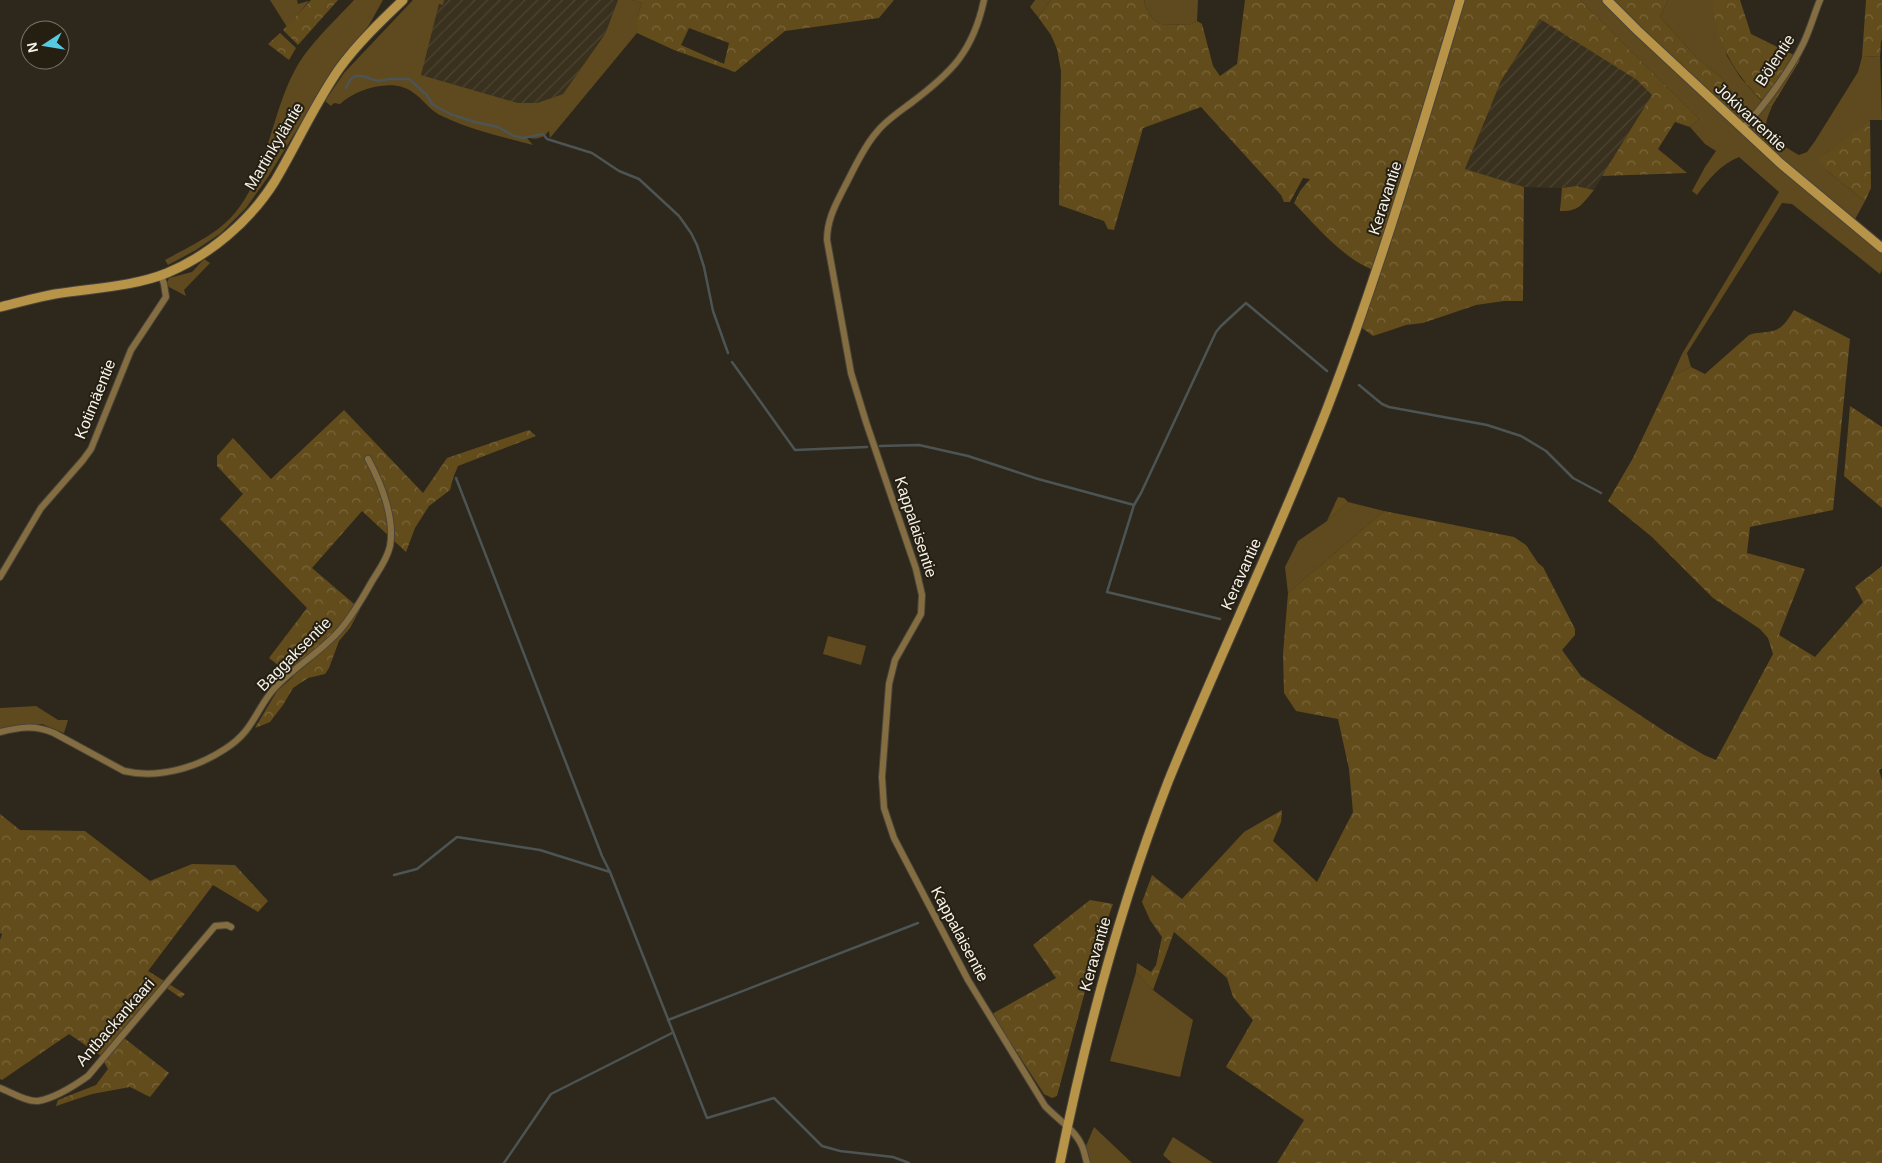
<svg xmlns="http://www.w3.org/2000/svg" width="1882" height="1163" font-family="Helvetica,sans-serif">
<defs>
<pattern id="industrial-furrows" width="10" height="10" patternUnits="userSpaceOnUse" patternTransform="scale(1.25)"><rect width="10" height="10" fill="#39301d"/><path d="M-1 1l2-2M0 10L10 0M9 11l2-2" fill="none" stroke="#4c4433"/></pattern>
<pattern id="forest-crowns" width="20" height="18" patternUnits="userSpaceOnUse" patternTransform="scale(1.25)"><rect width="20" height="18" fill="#634c1b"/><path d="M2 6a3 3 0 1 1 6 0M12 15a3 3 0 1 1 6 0" fill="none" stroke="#7a663c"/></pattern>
</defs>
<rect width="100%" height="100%" fill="#2e281c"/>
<g fill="url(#industrial-furrows)">
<polygon points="444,0 618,0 605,34 563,94 537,103 518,103 420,75 439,4 443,5"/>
<polygon points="1540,19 1638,80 1653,95 1594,190 1576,186 1562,188 1524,187 1465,169 1501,81"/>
</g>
<g fill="#5e4a1e">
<polygon points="270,0 297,0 298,4 309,1 287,27"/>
<path d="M354,0H383L369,25L335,67L268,177L246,208L221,233L196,250L168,265L165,260C183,250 202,241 218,229C266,194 268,119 295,70C308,45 335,21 354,0Z"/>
<path d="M413,0H444L443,5L439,4L421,75L518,103H537L563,94L605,34L618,0H632L642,3L637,17V33L550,138L549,131C542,139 536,140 526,137L533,145C503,137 472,130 444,117C429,111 424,99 411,91C391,78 356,89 340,104L334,103L331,106L325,101L344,73Z"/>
<polygon points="1035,0 1051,0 1038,17 1030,7"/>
<polygon points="1144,0 1198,0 1197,21 1189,25 1160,24 1152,18 1145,6"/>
<path d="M1580,0H1613L1731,118L1740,102L1721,77L1696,57L1660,17L1668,0H1712L1727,56L1740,77L1763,103L1772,106C1770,112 1766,119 1766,126C1767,136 1791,151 1799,155L1807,152L1815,141L1858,72L1862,57L1880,56L1882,120H1870L1848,139L1826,153V170L1865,201L1853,223L1882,248V270L1880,274L1792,204L1782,203L1687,353L1691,367L1672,376L1682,354L1779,192L1739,157C1720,165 1709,179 1697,195L1692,191L1705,167L1716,151L1705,144L1690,127L1699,119Z"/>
<polygon points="204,259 210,263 184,290 186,296 169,287 167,283 169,278 192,272"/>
<polygon points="1348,502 1384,511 1288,593 1285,567 1298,541 1327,521"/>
<polygon points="828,636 866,646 861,665 823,654"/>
<polygon points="36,706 58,720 68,720 64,733 42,724 0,730 0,708"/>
<polygon points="1136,972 1153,990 1193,1020 1180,1077 1110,1061"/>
<polygon points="1094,1127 1132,1163 1090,1163 1086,1146"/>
<polygon points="1173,1137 1213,1163 1172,1163 1163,1155"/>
</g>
<g fill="url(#forest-crowns)" fill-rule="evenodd">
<polygon points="311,0 338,0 298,45 283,30"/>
<path d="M632,0H894L879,18L785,31L735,72L674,50L637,33V17L642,3ZM689,28L729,43L724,64L681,45Z"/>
<path d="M1051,0H1144L1145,6L1152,18L1160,24L1189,25L1197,21L1202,24L1213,66L1220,76L1237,64L1245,0H1580L1699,119L1690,127L1675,122L1658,149L1687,173L1602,176L1652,95L1637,80L1540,19L1501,81L1465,169L1524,187L1523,301H1504L1476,305L1423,323L1406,325L1373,336L1358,325L1377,271C1346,262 1316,226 1294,203L1300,191L1310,179L1303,178L1290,202H1284L1281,195L1201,107L1143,128L1114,230L1108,229L1104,221L1059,205L1061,71L1057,49L1051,35L1038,17Z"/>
<polygon points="1613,0 1668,0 1660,17 1696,57 1721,77 1740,102 1731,118"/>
<path d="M1712,0H1740L1751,34L1796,56L1800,60L1772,106C1762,102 1757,96 1751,89C1728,63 1715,34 1712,0Z"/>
<polygon points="1866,0 1882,0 1882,40 1881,41 1880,56 1862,57"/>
<polygon points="280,33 296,48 289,60 268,44"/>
<polygon points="1870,120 1871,188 1865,201 1826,170 1819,161 1826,153 1848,138"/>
<path d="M1576,186L1594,190C1583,203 1579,212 1560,211L1562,188Z"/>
<path d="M1794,310L1850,339L1833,510L1750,527L1747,553L1805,569L1779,635L1815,657L1863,602L1855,587L1882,566V768L1879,770L1882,780V1163H1277L1304,1120L1226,1067L1253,1020L1233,997L1227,978L1174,932L1153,990L1136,972L1137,963L1151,972L1156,965L1162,937L1150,920L1142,902L1152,875L1182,899L1244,832L1282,810L1281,822L1273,841L1317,882L1353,812L1349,769L1338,719L1296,711L1284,693L1283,654L1288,593L1384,511L1514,537L1526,545L1538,563L1543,567L1575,629V635L1562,650L1581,676L1667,733L1704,755L1716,760L1773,654L1768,638L1760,629L1713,598L1652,537L1608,501L1633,458L1672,376L1691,367L1705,374L1749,335C1759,331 1772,334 1781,327C1786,323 1790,316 1794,310Z"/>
<polygon points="1850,406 1882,427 1882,508 1844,476"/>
<polygon points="344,410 423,493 447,458 529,430 536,436 458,466 453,478 450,490 429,506 415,528 406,552 362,511 312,568 360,609 350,628 339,641 329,668 325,674 308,678 293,688 283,705 270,722 255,728 277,691 293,677 269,658 307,608 220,519 243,494 217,466 217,456 233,438 271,479"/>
<polygon points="1338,497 1344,498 1348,502 1327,521"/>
<polygon points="0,814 20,830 85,831 150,881 192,864 235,865 268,901 258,912 213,885 148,971 185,994 181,998 162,985 119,1034 169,1073 150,1097 130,1087 92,1094 56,1106 58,1100 96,1085 108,1069 100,1055 69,1034 2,1080 0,1079 0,940 2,934 0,933"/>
<polygon points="1090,900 1113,904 1095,954 1057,1096 1052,1098 1044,1094 992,1014 1056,978 1033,945"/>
</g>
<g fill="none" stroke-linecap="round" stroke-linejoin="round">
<g stroke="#4d5454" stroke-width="2.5">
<polyline points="346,88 350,80 355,76 362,76 378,81 390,79 409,79 426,94 432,104 450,114 475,122 498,127 514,136 523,138 543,134 547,139 592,153 619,171 639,179 679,216 691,233 697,245 704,267 713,311 728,353"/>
<polyline points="732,362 795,450 867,447"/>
<polyline points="1359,385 1382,404 1389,407 1487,425 1521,436 1546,451 1573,478 1601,493"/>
<polyline points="880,446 919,445 968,456 1038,479 1134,505"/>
<polyline points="456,478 602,856 610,872 707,1118 774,1098 822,1146 840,1151 893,1157 909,1163"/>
<polyline points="1220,619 1107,592 1134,505 1141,493 1216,332 1221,326 1246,303 1327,371"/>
<polyline points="394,875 417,869 457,837 540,850 610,872"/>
<polyline points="668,1020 918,923"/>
<polyline points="504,1163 551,1094 672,1033"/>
</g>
<defs>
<g id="street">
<path d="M984,0C973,52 951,73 911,103C899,112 885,121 876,133C863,148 854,169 845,186C836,204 827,219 827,240L851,373L866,422L916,569L922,595L921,614L895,660L889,684L882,777L884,808L894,838L968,980L1045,1106C1056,1118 1074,1129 1081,1144C1084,1149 1085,1157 1087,1163"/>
<path d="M1742,129C1762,109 1791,69 1803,44C1810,30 1814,14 1820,0"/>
<polyline points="0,577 41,508 83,460 91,449 131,350 166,297 164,284 161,275"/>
<path d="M0,732C20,727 35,725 54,733L124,771C158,779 196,768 225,749C252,732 254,714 272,691C292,668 320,653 340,630C352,616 362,599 371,583C378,571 387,560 390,546C395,518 381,483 368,459"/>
<path d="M0,1088C11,1092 26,1102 38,1101C56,1098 74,1086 88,1076L215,926L227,925L231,927"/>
</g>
<g id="secondary">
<polyline points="1607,0 1637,30 1780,163 1882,248"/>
<path d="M0,307C18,303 37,297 55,294C92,288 132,287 167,273C210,255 250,221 275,181C297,144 314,105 339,69C357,44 381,21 403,0"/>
<path d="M1060,1163C1086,1033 1120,906 1168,782C1219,656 1279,533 1328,406C1379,273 1419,137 1460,0"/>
</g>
</defs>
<use href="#street" stroke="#4a4439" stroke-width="8"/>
<use href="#secondary" stroke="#4a4439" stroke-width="11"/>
<use href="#street" stroke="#846e41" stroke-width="6"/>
<use href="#secondary" stroke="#b89449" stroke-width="9"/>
</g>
<g text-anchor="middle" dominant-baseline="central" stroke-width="4" stroke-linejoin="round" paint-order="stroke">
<g font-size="16" fill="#f6f2ea" stroke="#251f12">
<text transform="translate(1775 60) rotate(-57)">Bölentie</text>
<text transform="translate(1751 117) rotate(43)">Jokivarrentie</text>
<text transform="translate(274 146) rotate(-59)">Martinkyläntie</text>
<text transform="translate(1385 198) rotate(-72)">Keravantie</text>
<text transform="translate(95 399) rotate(-68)">Kotimäentie</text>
<text transform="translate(916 527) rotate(72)">Kappalaisentie</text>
<text transform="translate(1241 574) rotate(-66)">Keravantie</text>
<text transform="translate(294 654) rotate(-45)">Baggaksentie</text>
<text transform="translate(960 934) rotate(62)">Kappalaisentie</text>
<text transform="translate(1095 954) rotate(-74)">Keravantie</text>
<text transform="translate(115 1022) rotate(-49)">Antbackankaari</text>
</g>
</g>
<g transform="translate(45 45) rotate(258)"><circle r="24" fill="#251f12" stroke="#797368"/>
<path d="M0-4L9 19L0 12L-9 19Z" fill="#57c9e1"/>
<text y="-8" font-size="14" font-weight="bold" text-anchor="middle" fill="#f6f2ea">N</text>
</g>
</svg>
